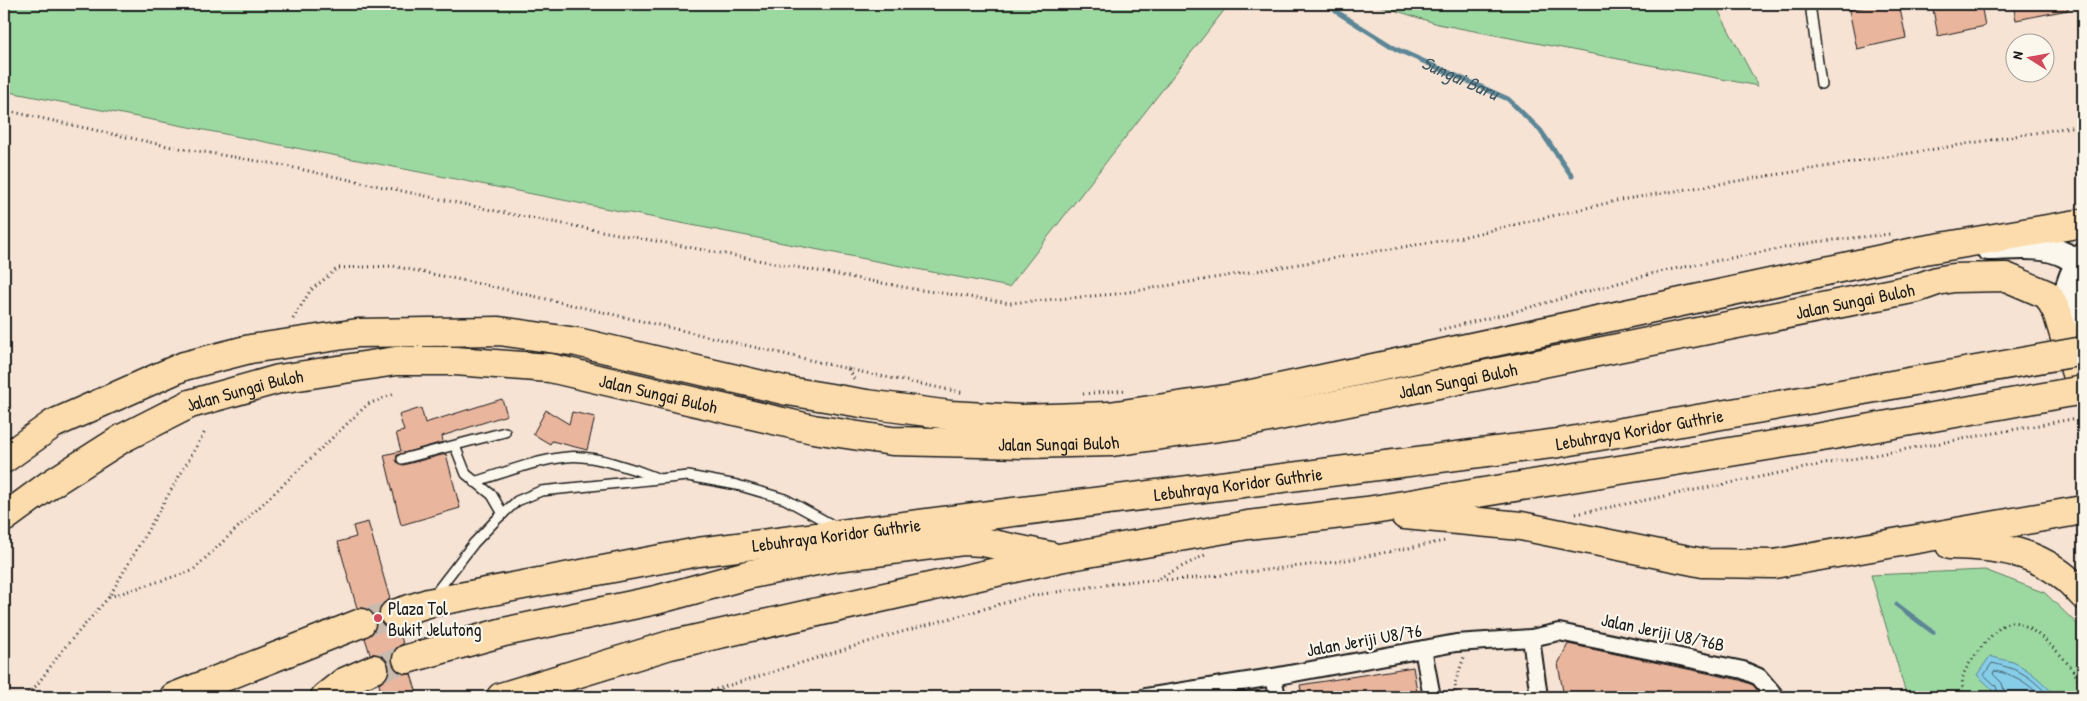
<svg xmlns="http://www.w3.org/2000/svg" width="2087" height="701" font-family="'Patrick Hand',sans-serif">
<rect width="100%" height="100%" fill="#f6e3d4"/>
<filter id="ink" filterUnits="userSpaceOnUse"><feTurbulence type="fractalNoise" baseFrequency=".02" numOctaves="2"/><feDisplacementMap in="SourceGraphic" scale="10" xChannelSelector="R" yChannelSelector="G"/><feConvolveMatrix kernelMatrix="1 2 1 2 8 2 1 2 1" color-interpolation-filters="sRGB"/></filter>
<g filter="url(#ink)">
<g fill="#9cd9a1" stroke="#5c7a5e">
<polygon points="4,4 1229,4 1009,287 4,91"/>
<polygon points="1375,4 1715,4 1758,86 1438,24"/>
<polygon points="1985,570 2045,593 2081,628 2083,635 2083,697 1907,697 1871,575"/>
</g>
<path fill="#86cde8" stroke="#5c8696" d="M1990,656C1998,659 2006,660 2013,662C2031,670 2043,683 2057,697H1995L1992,689L1977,675Z"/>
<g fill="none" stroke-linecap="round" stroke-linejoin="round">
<g stroke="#46636e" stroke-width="1">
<path d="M1999,697L1996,686L1984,675L1992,663C2021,670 2029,675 2050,697"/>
<path d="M2006,697L2002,683L1993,674L1994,671C2014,674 2027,682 2041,697"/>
</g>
<g stroke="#5c8696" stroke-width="5">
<path id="s1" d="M1328,4L1337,12L1396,49L1508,99L1540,130L1572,176"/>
<polyline points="1897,605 1933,632"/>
</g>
</g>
<g fill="#eab59d" stroke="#1c1c1c">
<polygon points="1877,4 1899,4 1906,38 1857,49 1849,10"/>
<polygon points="1932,4 1981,4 1985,26 1938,36"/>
<polygon points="2013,4 2067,4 2068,10 2016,20"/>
<polygon points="502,399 507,415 442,436 443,442 397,455 396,461 403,465 446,454 460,508 401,525 384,455 401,451 396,433 404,431 399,415 421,408 425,423"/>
<polygon points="546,410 569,424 572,412 595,417 587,450 552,441 550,444 533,434"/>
<polygon points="368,522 390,599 382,604 379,610 379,618 384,626 391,629 399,629 403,644 396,648 392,655 392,664 396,670 403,674 411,674 418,697 382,697 379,684 387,678 390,670 388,663 383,656 376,654 370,654 365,638 374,632 376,626 376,618 370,610 364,608 357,608 338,542 356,537 353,526"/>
<polygon points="1568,644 1740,680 1753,685 1763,697 1564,697 1558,664"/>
<polygon points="1413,667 1418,697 1302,697 1300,685"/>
</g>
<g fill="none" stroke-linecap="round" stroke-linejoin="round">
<g stroke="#cabbaf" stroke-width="28" stroke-dasharray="28 14" stroke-linecap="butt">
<polyline points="361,623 394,614"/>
<polyline points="374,669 407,659"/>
</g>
<defs>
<g id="lane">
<polyline points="1810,4 1821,84"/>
<polyline points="455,446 466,474 492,495 503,514"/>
<polyline points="402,459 505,432"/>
<path d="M474,482C504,473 535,460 567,457C591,454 635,469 657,478"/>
<polyline points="434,595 474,543 497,519 517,501 541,491 688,476 737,485 785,499 836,527"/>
</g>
<g id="street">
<polyline points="1531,638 1539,697"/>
<polyline points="1423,649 1432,697"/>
<polyline points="1273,677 1277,697"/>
<polyline points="1146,697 1273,677 1456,643 1531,638 1559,632 1743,670 1759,677 1776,697"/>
</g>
<g id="secondary">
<path d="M1988,248C2012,248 2043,243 2065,255C2071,258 2077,264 2083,269"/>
<path d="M2070,333C2065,299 2063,285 2083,256"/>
</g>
<g id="highway">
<polyline points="4,459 53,424 184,366 250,349 358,333 499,331 577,342 788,391 867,404 950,415 1021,419 1109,416 1233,398 1924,250 2083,223"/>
<polyline points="1405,515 1521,526 1703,563 1774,564 2083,510"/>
<path id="s2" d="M4,518L49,485L123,438L190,404L279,379L396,361H455L550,368L813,429L892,441L1025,444L1112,442L1234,425L1917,288L1937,281L1953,278L2006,277L2048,295L2057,312L2078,380"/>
<path d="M1950,545C2004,546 2046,552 2083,595"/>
<path id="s3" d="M394,614L428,603L698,552L1559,443L1813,399"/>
<polyline points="407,659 504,632 656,600 751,574 836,557 963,541 983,542 1050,556"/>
<polyline points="174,697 361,623"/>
<polyline points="325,697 344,682 374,669"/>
<polyline points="501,697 670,645 1059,558 1248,525 1367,511 1816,438"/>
</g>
</defs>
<use href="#lane" stroke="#1c1c1c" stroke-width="12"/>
<use href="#street" stroke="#1c1c1c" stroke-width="20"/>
<use href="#secondary" stroke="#1c1c1c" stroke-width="28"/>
<use href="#highway" stroke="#1c1c1c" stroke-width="31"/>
<g stroke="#1c1c1c" stroke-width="3" stroke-dasharray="1 4" stroke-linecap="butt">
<polyline points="4,110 167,146 276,164 510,214 914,289 1010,303 1116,294 1458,238 1620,200 2083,125"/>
<polyline points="293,319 310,291 338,268 393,266 490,286 866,373 965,393"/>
<polyline points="1439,330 1509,313 1658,272 1815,242 1890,234"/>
<polyline points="849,369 855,381"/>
<polyline points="1083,394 1127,390"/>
<polyline points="1576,514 1819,465 2083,417"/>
<polyline points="1159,578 1207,554"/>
<polyline points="109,597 192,571 368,404 395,394"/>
<polyline points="24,697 36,686 65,647 109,597 206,430"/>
<polyline points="692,697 884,637 1029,596 1133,581 1188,579 1335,562 1445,541"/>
<polyline points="1456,697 1455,683 1464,657"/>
<path d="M1965,697C1962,689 1961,679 1965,671C1971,659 1998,623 2011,622C2030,621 2066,658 2075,674C2078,679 2081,685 2083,691"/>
</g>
<use href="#lane" stroke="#fbf7ec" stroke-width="9"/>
<use href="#street" stroke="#fbf7ec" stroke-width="16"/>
<use href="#secondary" stroke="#fbf7ec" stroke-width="24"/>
<use href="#highway" stroke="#fcdcac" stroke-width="28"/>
<defs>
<g id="highway-bridge">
<polyline points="1813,399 2083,351"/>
<polyline points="1816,438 2083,390"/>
</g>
</defs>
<use href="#highway-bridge" stroke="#1c1c1c" stroke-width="31" stroke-linecap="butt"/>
<use href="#highway-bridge" stroke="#fcdcac" stroke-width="28"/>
</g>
</g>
<circle fill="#d1495b" stroke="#fbf7ec" stroke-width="2" cx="378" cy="618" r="5"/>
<g text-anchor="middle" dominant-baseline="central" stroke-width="4.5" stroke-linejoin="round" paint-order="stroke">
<g font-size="18" fill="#1c1c1c" stroke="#fbf7ec">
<text stroke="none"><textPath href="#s2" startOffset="1910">Jalan Sungai Buloh</textPath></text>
<text stroke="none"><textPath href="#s2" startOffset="1505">Jalan Sungai Buloh</textPath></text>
<text stroke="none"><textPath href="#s2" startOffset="275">Jalan Sungai Buloh</textPath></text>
<text stroke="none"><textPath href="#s2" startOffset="695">Jalan Sungai Buloh</textPath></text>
<text stroke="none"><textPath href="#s3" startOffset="1260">Lebuhraya Koridor Guthrie</textPath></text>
<text stroke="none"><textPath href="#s2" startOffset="1100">Jalan Sungai Buloh</textPath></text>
<text stroke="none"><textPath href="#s3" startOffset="855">Lebuhraya Koridor Guthrie</textPath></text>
<text stroke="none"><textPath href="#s3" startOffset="450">Lebuhraya Koridor Guthrie</textPath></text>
<text transform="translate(1663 632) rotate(12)">Jalan Jeriji U8/76B</text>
<text transform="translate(1364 640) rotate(-10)">Jalan Jeriji U8/76</text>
</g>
<g font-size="18" fill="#1c1c1c" stroke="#fbf7ec" text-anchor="start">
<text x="388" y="608">Plaza Tol<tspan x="388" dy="21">Bukit Jelutong</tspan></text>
</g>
<g font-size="19" font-style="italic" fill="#415a63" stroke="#fbf7ec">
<text stroke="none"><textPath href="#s1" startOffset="152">Sungai Baru</textPath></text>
</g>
</g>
<rect width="2087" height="701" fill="none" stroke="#fbf7ec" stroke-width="20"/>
<rect x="10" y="10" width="2067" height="681" fill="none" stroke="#1c1c1c" stroke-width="2" filter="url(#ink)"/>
<g transform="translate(2030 58) rotate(281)"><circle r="24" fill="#fbf7ec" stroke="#a29f99"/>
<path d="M0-4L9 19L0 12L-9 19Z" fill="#d1495b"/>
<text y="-8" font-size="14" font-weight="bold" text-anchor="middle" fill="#1c1c1c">N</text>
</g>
</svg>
